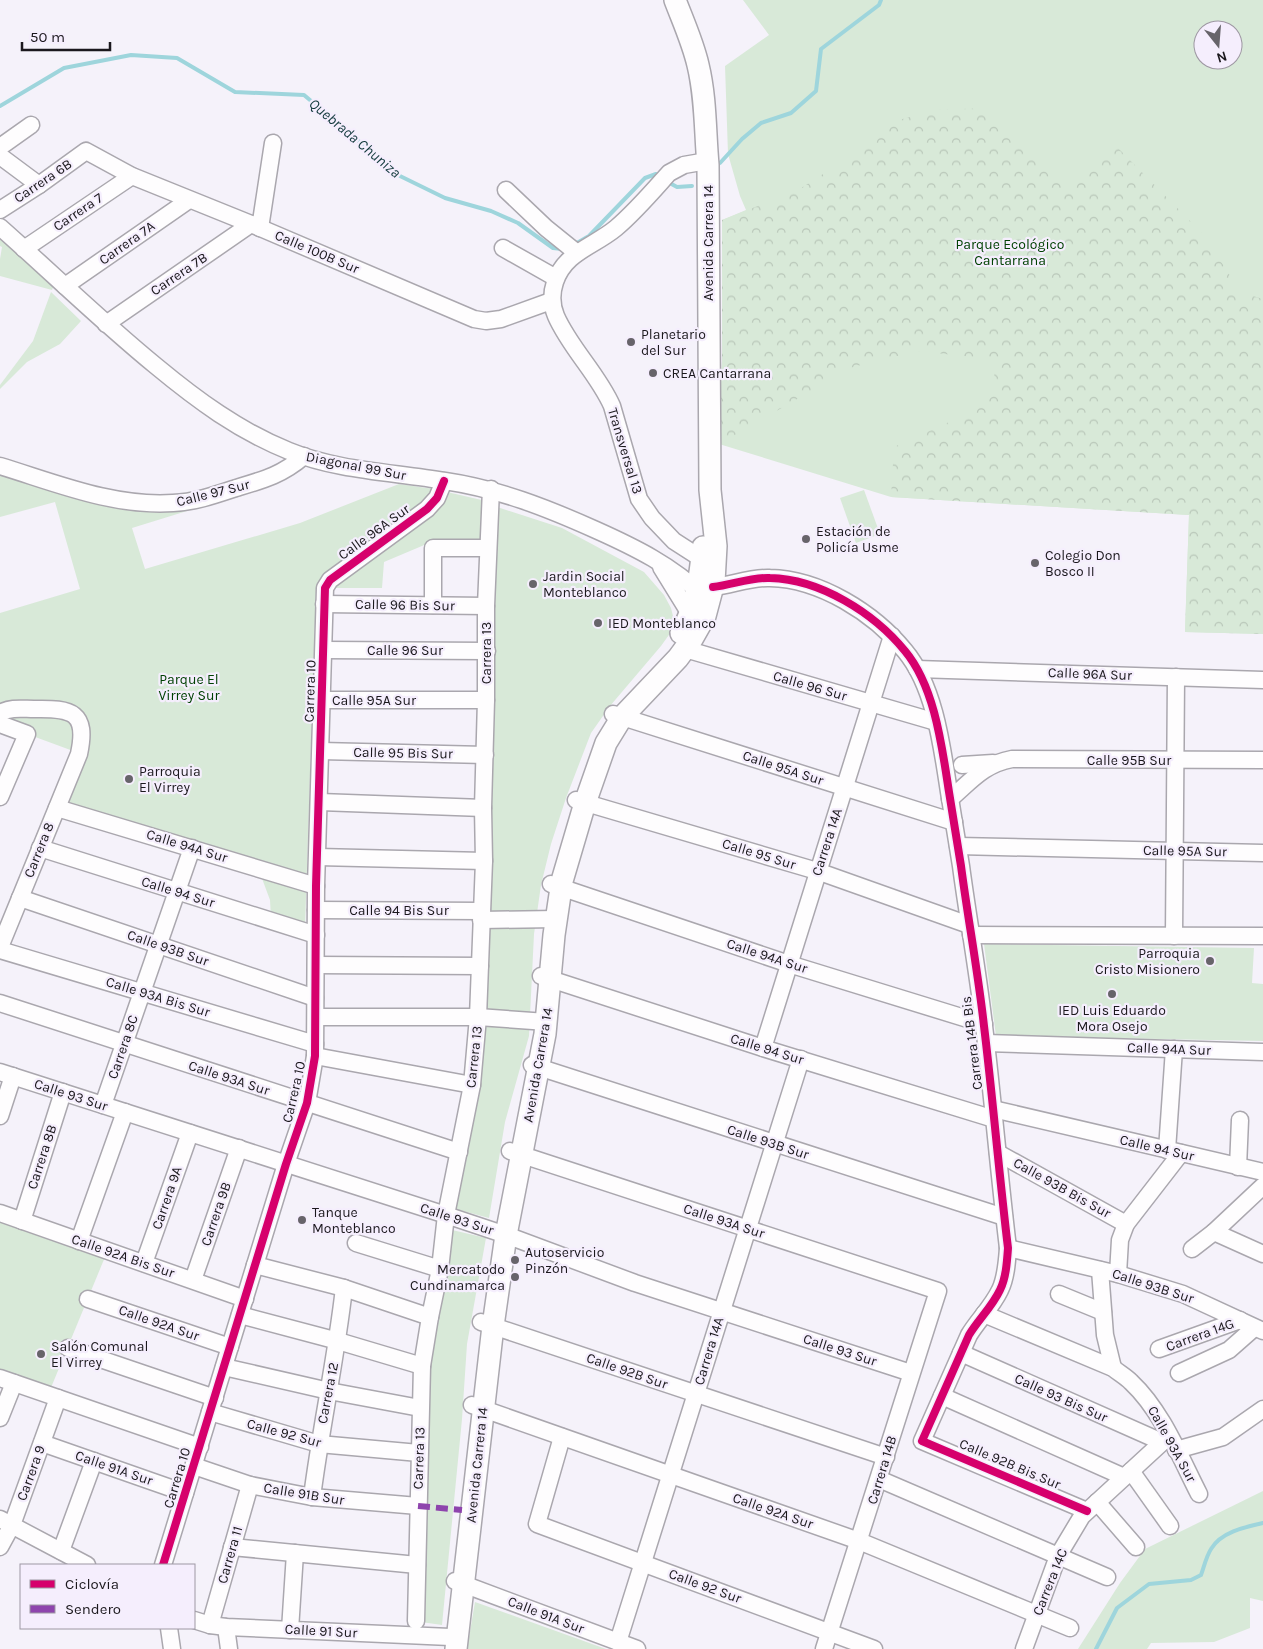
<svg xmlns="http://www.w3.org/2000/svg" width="1263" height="1649" font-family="Karla,sans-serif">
<defs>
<pattern id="forest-crowns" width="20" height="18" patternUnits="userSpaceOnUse" patternTransform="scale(1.25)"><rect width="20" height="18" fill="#d8e9d8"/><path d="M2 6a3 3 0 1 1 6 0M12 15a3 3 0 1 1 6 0" fill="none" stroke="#b9c7b9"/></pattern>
</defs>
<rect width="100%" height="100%" fill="#f5f2fa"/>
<g fill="#d8e9d8" fill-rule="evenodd">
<path d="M743,0H1263V634L1185,632L1189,515L891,497L719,444L722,361V220L746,210L740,196L728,154L725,66L769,35ZM1203,30H1233V60H1203Z"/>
<polygon points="0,239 54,285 52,290 0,276 0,259 2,247 0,246"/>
<polygon points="51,292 81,321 60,344 27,362 0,389 0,385 33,341"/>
<polygon points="0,471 145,508 187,511 132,528 145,569 300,523 399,484 434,489 486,501 482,545 429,543 384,562 382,588 316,588 305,928 271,918 270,900 257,865 64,805 84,755 0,724 0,613 80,589 55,502 0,517"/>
<polygon points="864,490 880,534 856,543 840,498"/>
<polygon points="497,507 562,528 644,572 664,595 671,608 674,620 671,632 661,646 610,706 591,733 566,798 551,844 541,885 534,934 529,1036 505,1122 489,1218 452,1208 481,1028 489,695"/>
<polygon points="984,944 1254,948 1252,983 1263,984 1263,1041 996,1036"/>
<polygon points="0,1220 105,1257 50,1390 0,1372"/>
<polygon points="448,1229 486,1238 467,1344 462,1419 442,1625 421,1622 425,1376"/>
<polygon points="1263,1491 1263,1601 1250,1598 1250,1628 1214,1642 1151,1643 1147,1649 1078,1649 1120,1583 1145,1549"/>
<polygon points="475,1602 606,1649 467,1649"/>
</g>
<polygon fill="url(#forest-crowns)" points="987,108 1036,156 1071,183 1115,145 1206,237 1240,292 1263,299 1263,634 1185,632 1189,515 891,497 894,447 958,418 998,393 991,359 917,351 853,367 719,444 722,361 722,220 798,190 837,165 899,120 934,110"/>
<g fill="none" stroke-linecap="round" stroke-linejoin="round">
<g stroke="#9ed5dc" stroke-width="4">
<polyline points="0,106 64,68 131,55 177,58 235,92 304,95 400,176 445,198 491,211 518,223 553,248 562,249"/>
<polyline points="720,163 742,139 761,123 791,113 816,91 821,49 879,5 881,0"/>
<polyline points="666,181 677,187 692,186"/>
<polyline points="577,243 589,236 645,178 656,174"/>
<path d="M1096,1649L1117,1608L1149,1584L1191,1580L1201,1575C1204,1567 1206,1557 1211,1549C1221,1532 1245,1527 1263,1523"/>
</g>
<defs>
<g id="minor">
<polyline points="0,147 31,125"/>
<polyline points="0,156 39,185"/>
<polyline points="506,190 546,228 577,253"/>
<polyline points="0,210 39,185 86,151 132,176 251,224 474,319 486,321 501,319 551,301"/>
<path d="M0,227C52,273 102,322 156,366C197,400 239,431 289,451C338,471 393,472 445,481C499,489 547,508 596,530C634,547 673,566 703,596"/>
<polyline points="260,228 273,143"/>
<polyline points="503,248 556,278"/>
<polyline points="24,249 132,176"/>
<polyline points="65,286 189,200"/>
<polyline points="106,324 251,224"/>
<path d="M0,466C56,483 113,507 173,503C195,502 215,495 236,488C263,480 282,475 304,456"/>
<path d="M702,559L674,541L652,518L639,499L612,406C598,374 570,348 556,316C551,304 551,294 555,282C565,252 593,247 616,228C635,212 652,192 669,173L684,165L707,161"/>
<polyline points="661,567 690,614 696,619"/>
<path d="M713,587C732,585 751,577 770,578C820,579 874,613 905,651C935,687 942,747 949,792C953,817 957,841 961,866C968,919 978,972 984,1026C993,1100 999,1174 1008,1248C1007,1262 1006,1278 1000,1290C992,1307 978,1320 969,1335L922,1441L1087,1511"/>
<polyline points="324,604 486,606"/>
<polyline points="433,605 433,548 488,548"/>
<polyline points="685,649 936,722"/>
<polyline points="324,650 487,651"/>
<polyline points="917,669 1263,680"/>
<polyline points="322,700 486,700"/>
<path d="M0,713C11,707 22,709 34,709C72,708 88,712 79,754L0,947"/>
<polyline points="613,714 954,822"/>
<polyline points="0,724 27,734 0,797"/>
<polyline points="321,751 485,755"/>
<polyline points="962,765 993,763"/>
<path d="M950,799C971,781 984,764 1012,759L1263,760"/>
<polyline points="576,800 817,871 969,925"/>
<polyline points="320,802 483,808"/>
<polyline points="57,808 316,886"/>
<polyline points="958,846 1263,853"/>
<polyline points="40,848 316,935"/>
<polyline points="318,857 484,861"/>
<polyline points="551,884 789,964 984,1024"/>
<polyline points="20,898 315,998"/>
<polyline points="316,910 481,911"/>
<polyline points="481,920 556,919"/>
<polyline points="971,935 1263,936"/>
<polyline points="1174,936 1176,677"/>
<polyline points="0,950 315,1044"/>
<polyline points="316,965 480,966"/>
<polyline points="541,976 763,1048 994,1119"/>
<polyline points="0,1003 459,1152"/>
<polyline points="316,1017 478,1017 547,1022"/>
<polyline points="986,1043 1263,1052"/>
<polyline points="763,1048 892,636"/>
<polyline points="315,1056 472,1085"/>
<polyline points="532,1065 1004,1217"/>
<polyline points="0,1072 446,1215 506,1235 635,1283 911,1373"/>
<polyline points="103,1105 192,848"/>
<polyline points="993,1109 1263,1172"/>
<polyline points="0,1116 13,1076"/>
<polyline points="1167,1150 1174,1049"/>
<polyline points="510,1151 938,1291 824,1649"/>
<polyline points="998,1153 1126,1224"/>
<polyline points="1238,1167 1240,1120"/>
<polyline points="0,1213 245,1299"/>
<polyline points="22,1221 63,1092"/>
<polyline points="1214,1232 1263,1254"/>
<polyline points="79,1241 125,1112"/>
<polyline points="356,1243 440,1269"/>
<polyline points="1008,1248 1118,1274 1183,1294 1263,1331"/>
<polyline points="1192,1249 1214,1232 1263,1186"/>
<polyline points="144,1263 190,1133"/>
<polyline points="255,1265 344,1288 430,1317"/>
<polyline points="1100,1270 1105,1335 1113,1368"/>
<polyline points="1118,1274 1120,1240 1126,1224 1181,1153"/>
<polyline points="193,1280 239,1148"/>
<polyline points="1059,1294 1103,1312"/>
<polyline points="88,1299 230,1347"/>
<path d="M984,1314L1113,1368C1119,1373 1126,1377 1131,1382C1162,1411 1180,1457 1199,1494"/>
<polyline points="240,1315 338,1341 422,1366"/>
<polyline points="481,1322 886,1457"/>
<polyline points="68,1348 215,1398"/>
<polyline points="1159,1349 1240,1320"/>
<polyline points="961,1353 1162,1442"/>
<polyline points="224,1367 329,1391 420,1408"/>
<polyline points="1179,1373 1229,1350 1254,1328"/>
<polyline points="0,1378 200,1447"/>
<polyline points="942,1396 1124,1477"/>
<polyline points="472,1405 859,1541 1070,1628"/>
<polyline points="210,1412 319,1444 419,1453"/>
<polyline points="0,1418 14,1383"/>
<polyline points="562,1437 537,1524 874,1649"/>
<polyline points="42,1443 185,1493"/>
<polyline points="1176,1450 1223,1437 1263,1409"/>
<polyline points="194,1466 250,1485 312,1497 418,1506"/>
<polyline points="1131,1471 1170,1526"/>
<polyline points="879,1479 1107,1577"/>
<path d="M312,1497C321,1427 336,1359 344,1288"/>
<polyline points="1097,1502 1136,1547"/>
<polyline points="0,1519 87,1565"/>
<polyline points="0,1547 12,1525 58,1398"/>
<polyline points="232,1547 417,1565"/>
<polyline points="61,1551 94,1461"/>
<polyline points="163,1565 286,1164 307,1103 315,1056 316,886 325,588 330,580 427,509 437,498 444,481"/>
<polyline points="455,1581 637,1649"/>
<polyline points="194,1620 210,1625 226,1627 450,1637"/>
<polyline points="416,1621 422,1366 430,1317 440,1269 446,1215 472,1085 478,1017 484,861 483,808 486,700 486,606 491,489"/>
<polyline points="210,1625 250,1485"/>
<polyline points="226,1627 229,1649"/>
<polyline points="169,1628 172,1649"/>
<polyline points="290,1630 295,1553"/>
<polyline points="618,1642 801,1059"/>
<polyline points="1024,1649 1058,1556 1082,1516 1169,1436"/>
</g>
<g id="major">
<path d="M681,633C696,606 700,578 703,547"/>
<path d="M456,1649L493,1326L506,1235L545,1034L554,935L562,881L585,803L606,743L622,717L678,658L692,639L705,616L714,582L716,546L710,490L708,165C705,132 706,98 698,65C693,43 683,21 675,0"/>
</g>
</defs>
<use href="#minor" stroke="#aaa7ae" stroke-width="19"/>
<use href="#major" stroke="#aaa7ae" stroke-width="24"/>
<use href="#minor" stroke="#fefdfe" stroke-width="16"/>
<use href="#major" stroke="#fefdfe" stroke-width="21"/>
<polyline stroke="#8e44ad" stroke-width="6" stroke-dasharray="12 6" stroke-linecap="butt" points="418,1506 462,1510"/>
<defs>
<g id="cycleway">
<path d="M713,587C732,585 751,577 770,578C820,579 874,613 905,651C935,687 942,747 949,792C953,817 957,841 961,866C968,919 978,972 984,1026C993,1100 999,1174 1008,1248C1007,1262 1006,1278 1000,1290C992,1307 978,1320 969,1335L922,1441L1087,1511"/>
<polyline points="163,1565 286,1164 307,1103 315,1056 316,886 325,588 330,580 427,509 437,498 444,481"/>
</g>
</defs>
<use href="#cycleway" stroke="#f5eefd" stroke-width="11"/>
<use href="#cycleway" stroke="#d6006c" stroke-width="8"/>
</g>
<g fill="#67646a" stroke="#f5eefd" stroke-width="2">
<circle cx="631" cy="342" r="5"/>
<circle cx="653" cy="373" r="5"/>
<circle cx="806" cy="539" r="5"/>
<circle cx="1035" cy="563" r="5"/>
<circle cx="533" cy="584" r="5"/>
<circle cx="598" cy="623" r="5"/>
<circle cx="129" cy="779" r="5"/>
<circle cx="1210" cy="961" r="5"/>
<circle cx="1112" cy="994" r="5"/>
<circle cx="302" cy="1220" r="5"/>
<circle cx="515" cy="1260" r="5"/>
<circle cx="515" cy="1277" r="5"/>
<circle cx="41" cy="1354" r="5"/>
</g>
<g text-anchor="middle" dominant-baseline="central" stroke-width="4.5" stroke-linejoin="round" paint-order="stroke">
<g font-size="14" fill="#1b181d" stroke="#f5eefd">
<text transform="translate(43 181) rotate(-34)">Carrera 6B</text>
<text transform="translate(78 212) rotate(-34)">Carrera 7</text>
<text transform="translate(127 243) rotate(-35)">Carrera 7A</text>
<text transform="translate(708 243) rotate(-90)">Avenida Carrera 14</text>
<text transform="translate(317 252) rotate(23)">Calle 100B Sur</text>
<text transform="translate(179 274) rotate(-34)">Carrera 7B</text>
<text transform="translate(625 451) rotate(73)">Transversal 13</text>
<text transform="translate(356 466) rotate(11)">Diagonal 99 Sur</text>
<text transform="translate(213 493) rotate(-14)">Calle 97 Sur</text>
<text transform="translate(374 532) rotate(-36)">Calle 96A Sur</text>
<text transform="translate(405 605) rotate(1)">Calle 96 Bis Sur</text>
<text x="405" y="650">Calle 96 Sur</text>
<text transform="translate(486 653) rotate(-90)">Carrera 13</text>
<text transform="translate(1090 674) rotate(2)">Calle 96A Sur</text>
<text transform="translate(810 686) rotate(16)">Calle 96 Sur</text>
<text transform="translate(310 691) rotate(-88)">Carrera 10</text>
<text x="374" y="700">Calle 95A Sur</text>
<text transform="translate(403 753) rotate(1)">Calle 95 Bis Sur</text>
<text x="1129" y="760">Calle 95B Sur</text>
<text transform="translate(783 768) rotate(18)">Calle 95A Sur</text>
<text transform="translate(827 842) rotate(-72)">Carrera 14A</text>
<text transform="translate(187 846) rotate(17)">Calle 94A Sur</text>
<text transform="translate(39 850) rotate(-68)">Carrera 8</text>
<text transform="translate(1185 851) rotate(1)">Calle 95A Sur</text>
<text transform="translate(759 854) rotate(17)">Calle 95 Sur</text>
<text transform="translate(178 892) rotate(17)">Calle 94 Sur</text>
<text x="399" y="910">Calle 94 Bis Sur</text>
<text transform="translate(168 948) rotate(19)">Calle 93B Sur</text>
<text transform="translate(767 956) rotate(18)">Calle 94A Sur</text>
<text transform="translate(158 997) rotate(17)">Calle 93A Bis Sur</text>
<text transform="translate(972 1043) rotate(-97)">Carrera 14B Bis</text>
<text transform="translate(123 1047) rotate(-71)">Carrera 8C</text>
<text transform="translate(767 1049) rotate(17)">Calle 94 Sur</text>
<text transform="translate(1169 1049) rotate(2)">Calle 94A Sur</text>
<text transform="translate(474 1057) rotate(-84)">Carrera 13</text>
<text transform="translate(538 1065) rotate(-80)">Avenida Carrera 14</text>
<text transform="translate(229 1078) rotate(18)">Calle 93A Sur</text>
<text transform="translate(294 1092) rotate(-77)">Carrera 10</text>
<text transform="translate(71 1095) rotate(18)">Calle 93 Sur</text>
<text transform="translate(768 1142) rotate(18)">Calle 93B Sur</text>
<text transform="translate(1157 1148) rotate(13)">Calle 94 Sur</text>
<text transform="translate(42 1157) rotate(-72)">Carrera 8B</text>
<text transform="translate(1062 1188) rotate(29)">Calle 93B Bis Sur</text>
<text transform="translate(167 1198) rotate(-71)">Carrera 9A</text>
<text transform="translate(216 1214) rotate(-71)">Carrera 9B</text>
<text transform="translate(457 1219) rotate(18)">Calle 93 Sur</text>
<text transform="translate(724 1221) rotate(18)">Calle 93A Sur</text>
<text transform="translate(123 1256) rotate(19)">Calle 92A Bis Sur</text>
<text transform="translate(1153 1286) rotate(18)">Calle 93B Sur</text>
<text transform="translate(159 1323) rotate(19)">Calle 92A Sur</text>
<text transform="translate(1200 1335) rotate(-20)">Carrera 14G</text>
<text transform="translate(840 1350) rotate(18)">Calle 93 Sur</text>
<text transform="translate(709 1351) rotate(-73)">Carrera 14A</text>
<text transform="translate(627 1371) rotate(19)">Calle 92B Sur</text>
<text transform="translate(328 1393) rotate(-79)">Carrera 12</text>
<text transform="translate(1061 1398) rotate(24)">Calle 93 Bis Sur</text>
<text transform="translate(284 1433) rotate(15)">Calle 92 Sur</text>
<text transform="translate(1172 1444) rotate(61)">Calle 93A Sur</text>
<text transform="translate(419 1458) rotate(-88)">Carrera 13</text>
<text transform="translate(1010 1464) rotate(23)">Calle 92B Bis Sur</text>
<text transform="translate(477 1465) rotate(-84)">Avenida Carrera 14</text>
<text transform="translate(114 1468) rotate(19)">Calle 91A Sur</text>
<text transform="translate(882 1470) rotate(-73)">Carrera 14B</text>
<text transform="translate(31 1473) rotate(-70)">Carrera 9</text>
<text transform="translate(177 1478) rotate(-73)">Carrera 10</text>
<text transform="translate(304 1494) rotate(9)">Calle 91B Sur</text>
<text transform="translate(773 1511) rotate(19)">Calle 92A Sur</text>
<text transform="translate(230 1555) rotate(-74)">Carrera 11</text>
<text transform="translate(1050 1582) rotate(-68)">Carrera 14C</text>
<text transform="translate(705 1586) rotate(20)">Calle 92 Sur</text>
<text transform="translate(546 1615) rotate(21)">Calle 91A Sur</text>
<text transform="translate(321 1631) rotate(3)">Calle 91 Sur</text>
</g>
<g font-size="14" fill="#004203" stroke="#f5eefd">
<text x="1010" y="244">Parque Ecológico<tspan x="1010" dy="16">Cantarrana</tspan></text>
<text x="189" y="679">Parque El<tspan x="189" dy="16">Virrey Sur</tspan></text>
</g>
<g font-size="14" fill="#1b181d" stroke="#f5eefd" text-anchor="start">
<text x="641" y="334">Planetario<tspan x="641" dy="16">del Sur</tspan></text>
<text x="663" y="373">CREA Cantarrana</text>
<text x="816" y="531">Estación de<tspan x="816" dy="16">Policía Usme</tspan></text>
<text x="1045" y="555">Colegio Don<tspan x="1045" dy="16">Bosco II</tspan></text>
<text x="543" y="576">Jardin Social<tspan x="543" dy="16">Monteblanco</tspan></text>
<text x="608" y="623">IED Monteblanco</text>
<text x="139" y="771">Parroquia<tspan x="139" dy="16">El Virrey</tspan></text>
<text x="1200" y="953" text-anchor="end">Parroquia<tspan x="1200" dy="16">Cristo Misionero</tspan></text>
<text x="1112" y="1010" text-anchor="middle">IED Luis Eduardo<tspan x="1112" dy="16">Mora Osejo</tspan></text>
<text x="312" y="1212">Tanque<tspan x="312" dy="16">Monteblanco</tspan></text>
<text x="525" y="1252">Autoservicio<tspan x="525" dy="16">Pinzón</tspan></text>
<text x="505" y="1269" text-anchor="end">Mercatodo<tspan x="505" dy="16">Cundinamarca</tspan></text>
<text x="51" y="1346">Salón Comunal<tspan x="51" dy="16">El Virrey</tspan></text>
</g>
<g font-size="15" font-style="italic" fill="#12393c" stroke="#f5eefd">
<text transform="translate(355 138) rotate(40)">Quebrada Chuniza</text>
</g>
</g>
<rect x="20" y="1564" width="175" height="65" fill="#f5eefd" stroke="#9e98a3"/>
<rect x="30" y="1580" width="25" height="8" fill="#d6006c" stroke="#9e98a3"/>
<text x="65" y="1589" font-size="15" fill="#1b181d">Ciclovía</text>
<rect x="30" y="1605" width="25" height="8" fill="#8e44ad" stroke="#9e98a3"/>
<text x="65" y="1614" font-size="15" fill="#1b181d">Sendero</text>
<g transform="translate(1218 45) rotate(163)"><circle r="24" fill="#f5eefd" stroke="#9e98a3"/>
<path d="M0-4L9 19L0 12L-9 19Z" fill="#67646a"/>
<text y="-8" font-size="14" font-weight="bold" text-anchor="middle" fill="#1b181d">N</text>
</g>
<path d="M22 42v8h88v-8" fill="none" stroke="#1b181d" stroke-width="2.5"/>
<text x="30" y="42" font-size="15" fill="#1b181d" stroke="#f5eefd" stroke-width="4" paint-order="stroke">50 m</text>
</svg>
